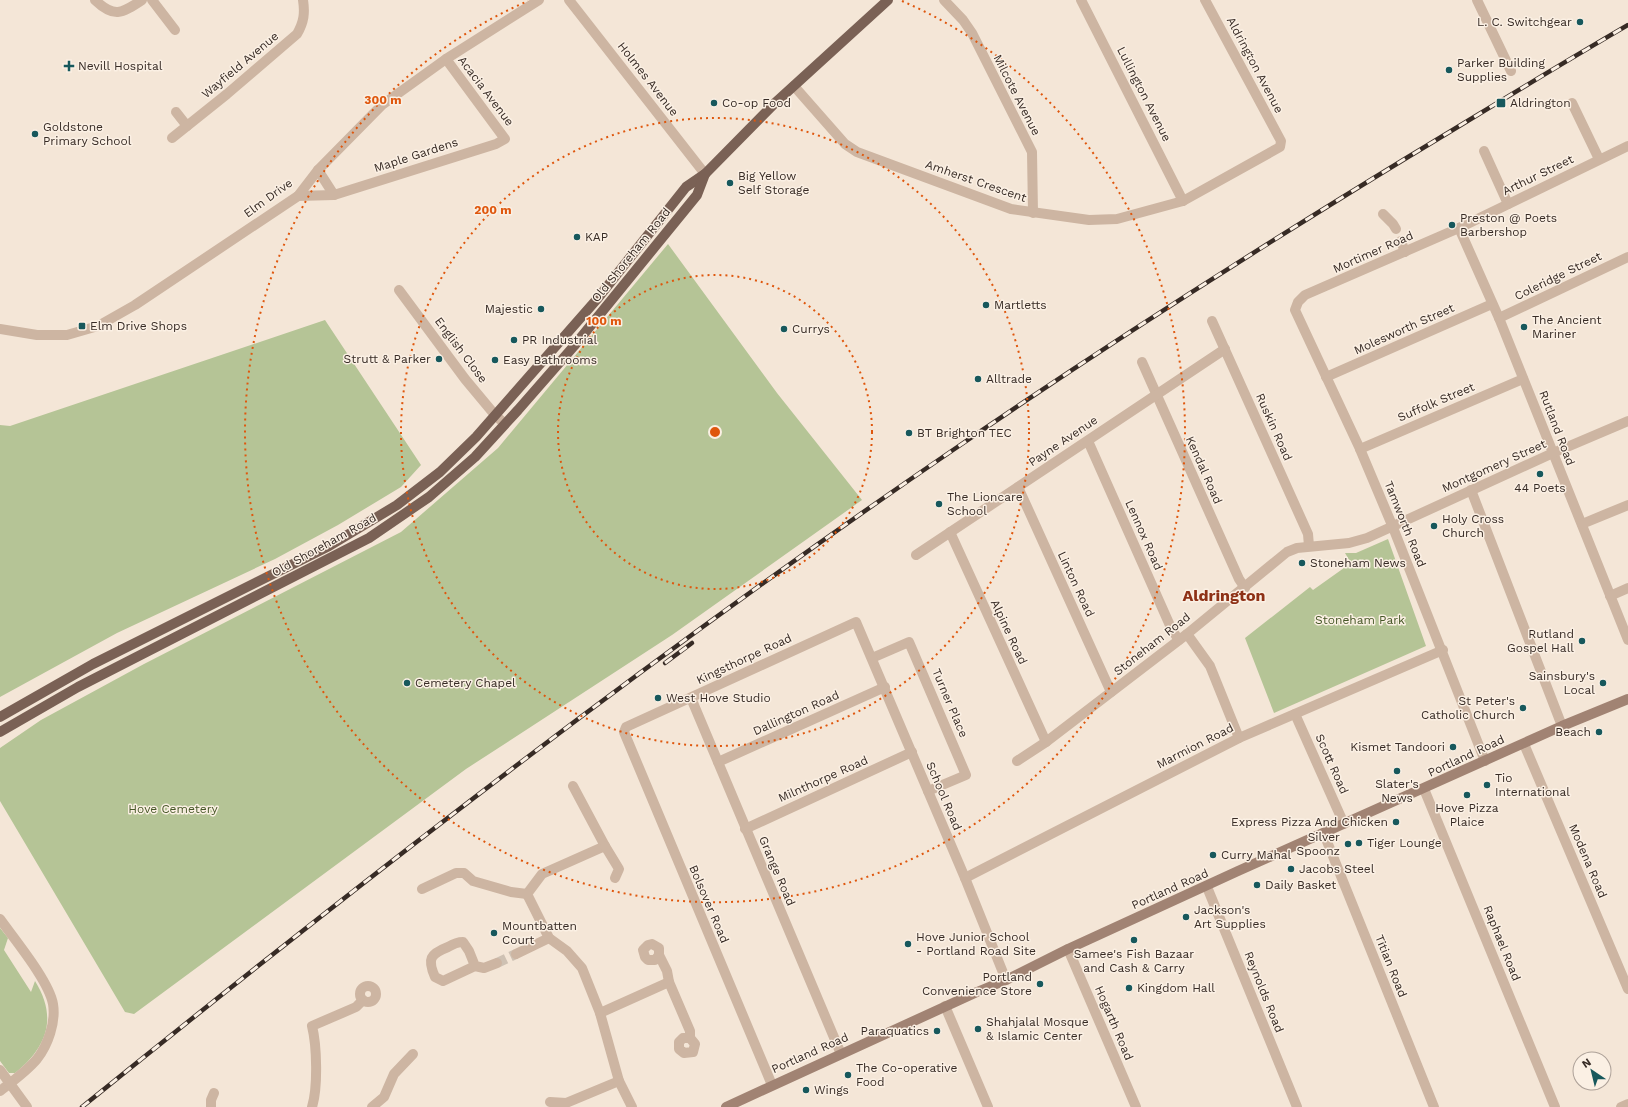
<svg xmlns="http://www.w3.org/2000/svg" width="1628" height="1107" font-family="'Work Sans',sans-serif">
<rect width="100%" height="100%" fill="#f4e6d7"/>
<g fill="#b5c496">
<polygon points="668,244 777,393 862,500 672,635 466,769 134,1014 125,1012 0,801 0,748 41,720 144,664 401,532 498,448"/>
<polygon points="325,320 421,465 401,487 338,525 275,559 117,633 0,697 0,425 10,426"/>
<polygon points="1388,539 1426,646 1274,713 1245,638 1310,587 1313,590 1351,563 1345,553 1356,553"/>
<path d="M0,928L8,938L4,950L31,992L35,981C58,1018 47,1047 15,1073H9L0,1061Z"/>
</g>
<g fill="none" stroke-linecap="round" stroke-linejoin="round">
<polyline stroke="#cec1b3" stroke-width="10" stroke-dasharray="10 5" stroke-linecap="butt" points="497,963 516,954"/>
<g stroke="#cdb5a2" stroke-width="10">
<path d="M95,0C114,18 121,14 142,0"/>
<polyline points="152,0 175,30"/>
<polyline points="569,0 705,174"/>
<polyline points="944,0 963,20 972,33 1032,152 1033,213"/>
<polyline points="1081,0 1183,201"/>
<polyline points="1477,0 1511,71"/>
<polyline points="794,86 845,144 857,152 1011,209 1089,220 1117,219 1183,201 1280,147 1281,141 1205,0"/>
<polyline points="1572,103 1599,159"/>
<polyline points="176,112 187,126"/>
<path d="M172,138L227,94L297,34C304,22 305,13 303,0"/>
<polyline points="1484,151 1508,204"/>
<polyline points="318,170 334,195"/>
<polyline points="298,196 334,195 496,144 505,139 446,59"/>
<polyline points="1383,214 1393,224 1396,229"/>
<polyline points="1459,228 1499,318 1628,640"/>
<polyline points="1401,241 1405,252"/>
<polyline points="399,290 465,379 495,415 505,424"/>
<polyline points="1499,318 1628,257"/>
<polyline points="1212,321 1308,534 1309,546"/>
<polyline points="0,329 37,335 67,335 98,326 135,305 298,196 318,170 382,105 446,59 539,0"/>
<polyline points="1142,362 1239,579 1245,588"/>
<polyline points="1326,377 1492,304"/>
<polyline points="1088,441 1172,630 1179,640"/>
<polyline points="1360,449 1523,379"/>
<polyline points="1018,487 1111,692"/>
<polyline points="1471,490 1562,726"/>
<polyline points="1582,524 1628,505"/>
<polyline points="950,532 1046,742"/>
<polyline points="916,555 1225,349"/>
<polyline points="1610,596 1628,588"/>
<polyline points="1187,634 1210,666 1239,738"/>
<polyline points="872,658 909,642 966,775 928,791"/>
<polyline points="691,698 841,1054"/>
<polyline points="1295,714 1344,824"/>
<polyline points="1524,744 1628,989"/>
<polyline points="1017,761 1046,742 1187,634 1287,552 1297,548 1349,543 1367,538 1553,453 1628,421"/>
<polyline points="1485,761 1392,525 1360,449 1295,310 1298,302 1305,295 1459,228 1628,146"/>
<polyline points="718,762 885,687"/>
<polyline points="573,786 605,846 542,874 527,894 549,938 567,951 582,968 600,1013 619,1081 632,1107"/>
<polyline points="1424,789 1555,1107"/>
<polyline points="745,829 912,752"/>
<polyline points="1324,834 1434,1107"/>
<polyline points="605,846 619,869 615,878"/>
<polyline points="965,878 1239,738 1443,650"/>
<polyline points="1207,887 1297,1107"/>
<polyline points="422,889 456,873 464,873 473,881 511,892 527,894"/>
<path d="M0,919C15,940 49,981 53,1004C56,1022 48,1045 37,1059C27,1071 13,1081 0,1091"/>
<polyline points="1068,949 1136,1107"/>
<polyline points="516,954 549,938"/>
<polyline points="659,955 659,948 652,944 648,945 643,950 645,957 648,960 655,960 659,955 667,971 669,982"/>
<path d="M475,966L469,951L463,942C457,942 453,944 448,947C430,954 427,959 435,977L443,981L475,966L484,968L497,963"/>
<circle cx="368" cy="994" r="8"/>
<polyline points="945,1006 988,1107"/>
<polyline points="600,1013 669,982 690,1031 690,1038 695,1044 693,1052 684,1053 679,1049 679,1042 683,1038 690,1038"/>
<polyline points="0,1070 27,1107"/>
<polyline points="772,1085 624,732 626,727 856,622 965,878 1006,980"/>
<polyline points="550,1102 566,1103 619,1081"/>
<polyline points="211,1107 211,1100 214,1093"/>
<path d="M312,1107C318,1088 317,1046 312,1026L356,1007L363,1000"/>
<polyline points="372,1107 384,1097 394,1074 413,1054"/>
<polyline points="1621,1107 1628,1104"/>
</g>
<polyline stroke="#a18373" stroke-width="10" points="726,1107 977,992 1006,980 1068,949 1238,871 1562,726 1628,699"/>
<g stroke="#7a6155" stroke-width="10">
<polyline points="0,717 93,664 329,546 397,505 440,472 476,437 598,298 686,187 705,174 775,103 888,0"/>
<polyline points="0,732 78,687 369,538 429,497 475,457 518,410 574,346 697,195 705,174"/>
</g>
<defs>
<g id="rail">
<polyline points="665,663 692,643"/>
<path d="M82,1107C365,878 653,655 953,450C1102,348 1254,251 1408,157C1481,113 1554,68 1628,25"/>
</g>
</defs>
<use href="#rail" stroke="#372b25" stroke-width="4.5"/>
<use href="#rail" stroke="#fbf0e4" stroke-width="3" stroke-dasharray="9" stroke-linecap="butt"/>
</g>
<g fill="none" stroke="#df570d" stroke-width="2" stroke-dasharray="2 4">
<circle cx="715" cy="432" r="157"/>
<circle cx="715" cy="432" r="314"/>
<path d="M902 1A470 470 0 1 1 528 1"/>
</g>
<g fill="#17585c" stroke="#fbf0e4" stroke-width="1.5">
<circle cx="1580" cy="22" r="4"/>
<path d="M67 60h4v4h4v4h-4v4h-4v-4h-4v-4h4z"/>
<circle cx="1449" cy="70" r="4"/>
<circle cx="714" cy="103" r="4"/>
<rect x="1496" y="98" width="10" height="10" rx="2"/>
<circle cx="35" cy="134" r="4"/>
<circle cx="730" cy="183" r="4"/>
<circle cx="1452" cy="225" r="4"/>
<circle cx="577" cy="237" r="4"/>
<circle cx="986" cy="305" r="4"/>
<circle cx="541" cy="309" r="4"/>
<rect x="78" y="322" width="8" height="8" rx="2"/>
<circle cx="1524" cy="327" r="4"/>
<circle cx="784" cy="329" r="4"/>
<circle cx="514" cy="340" r="4"/>
<circle cx="439" cy="359" r="4"/>
<circle cx="495" cy="360" r="4"/>
<circle cx="978" cy="379" r="4"/>
<circle cx="909" cy="433" r="4"/>
<circle cx="1540" cy="474" r="4"/>
<circle cx="939" cy="504" r="4"/>
<circle cx="1434" cy="526" r="4"/>
<circle cx="1302" cy="563" r="4"/>
<circle cx="1582" cy="641" r="4"/>
<circle cx="407" cy="683" r="4"/>
<circle cx="1603" cy="683" r="4"/>
<circle cx="658" cy="698" r="4"/>
<circle cx="1523" cy="708" r="4"/>
<circle cx="1599" cy="732" r="4"/>
<circle cx="1453" cy="747" r="4"/>
<circle cx="1397" cy="771" r="4"/>
<circle cx="1487" cy="785" r="4"/>
<circle cx="1467" cy="795" r="4"/>
<circle cx="1396" cy="822" r="4"/>
<circle cx="1359" cy="843" r="4"/>
<circle cx="1348" cy="844" r="4"/>
<circle cx="1213" cy="855" r="4"/>
<circle cx="1291" cy="869" r="4"/>
<circle cx="1257" cy="885" r="4"/>
<circle cx="1186" cy="917" r="4"/>
<circle cx="494" cy="933" r="4"/>
<circle cx="1134" cy="940" r="4"/>
<circle cx="908" cy="944" r="4"/>
<circle cx="1040" cy="984" r="4"/>
<circle cx="1129" cy="988" r="4"/>
<circle cx="978" cy="1029" r="4"/>
<circle cx="937" cy="1031" r="4"/>
<circle cx="848" cy="1075" r="4"/>
<circle cx="806" cy="1090" r="4"/>
</g>
<g text-anchor="middle" dominant-baseline="central" stroke-width="3" stroke-linejoin="round" paint-order="stroke">
<g font-size="12" fill="#372b25" stroke="#fbf0e4" text-anchor="start">
<text x="1572" y="22" text-anchor="end">L. C. Switchgear</text>
<text x="1457" y="63">Parker Building<tspan x="1457" dy="14">Supplies</tspan></text>
<text x="78" y="66">Nevill Hospital</text>
<text x="722" y="103">Co-op Food</text>
<text x="1510" y="103">Aldrington</text>
<text x="43" y="127">Goldstone<tspan x="43" dy="14">Primary School</tspan></text>
<text x="738" y="176">Big Yellow<tspan x="738" dy="14">Self Storage</tspan></text>
<text x="1460" y="218">Preston @ Poets<tspan x="1460" dy="14">Barbershop</tspan></text>
<text x="585" y="237">KAP</text>
<text x="994" y="305">Martletts</text>
<text x="533" y="309" text-anchor="end">Majestic</text>
<text x="1532" y="320">The Ancient<tspan x="1532" dy="14">Mariner</tspan></text>
<text x="90" y="326">Elm Drive Shops</text>
<text x="792" y="329">Currys</text>
<text x="522" y="340">PR Industrial</text>
<text x="431" y="359" text-anchor="end">Strutt &amp; Parker</text>
<text x="503" y="360">Easy Bathrooms</text>
<text x="986" y="379">Alltrade</text>
<text x="917" y="433">BT Brighton TEC</text>
<text x="1540" y="488" text-anchor="middle">44 Poets</text>
<text x="947" y="497">The Lioncare<tspan x="947" dy="14">School</tspan></text>
<text x="1442" y="519">Holy Cross<tspan x="1442" dy="14">Church</tspan></text>
<text x="1310" y="563">Stoneham News</text>
<text x="1574" y="634" text-anchor="end">Rutland<tspan x="1574" dy="14">Gospel Hall</tspan></text>
<text x="1595" y="676" text-anchor="end">Sainsbury's<tspan x="1595" dy="14">Local</tspan></text>
<text x="415" y="683">Cemetery Chapel</text>
<text x="666" y="698">West Hove Studio</text>
<text x="1515" y="701" text-anchor="end">St Peter's<tspan x="1515" dy="14">Catholic Church</tspan></text>
<text x="1591" y="732" text-anchor="end">Beach</text>
<text x="1445" y="747" text-anchor="end">Kismet Tandoori</text>
<text x="1495" y="778">Tio<tspan x="1495" dy="14">International</tspan></text>
<text x="1397" y="784" text-anchor="middle">Slater's<tspan x="1397" dy="14">News</tspan></text>
<text x="1467" y="808" text-anchor="middle">Hove Pizza<tspan x="1467" dy="14">Plaice</tspan></text>
<text x="1388" y="822" text-anchor="end">Express Pizza And Chicken</text>
<text x="1340" y="837" text-anchor="end">Silver<tspan x="1340" dy="14">Spoonz</tspan></text>
<text x="1367" y="843">Tiger Lounge</text>
<text x="1221" y="855">Curry Mahal</text>
<text x="1299" y="869">Jacobs Steel</text>
<text x="1265" y="885">Daily Basket</text>
<text x="1194" y="910">Jackson's<tspan x="1194" dy="14">Art Supplies</tspan></text>
<text x="502" y="926">Mountbatten<tspan x="502" dy="14">Court</tspan></text>
<text x="916" y="937">Hove Junior School<tspan x="916" dy="14">- Portland Road Site</tspan></text>
<text x="1134" y="954" text-anchor="middle">Samee's Fish Bazaar<tspan x="1134" dy="14">and Cash &amp; Carry</tspan></text>
<text x="1032" y="977" text-anchor="end">Portland<tspan x="1032" dy="14">Convenience Store</tspan></text>
<text x="1137" y="988">Kingdom Hall</text>
<text x="986" y="1022">Shahjalal Mosque<tspan x="986" dy="14">&amp; Islamic Center</tspan></text>
<text x="929" y="1031" text-anchor="end">Paraquatics</text>
<text x="856" y="1068">The Co-operative<tspan x="856" dy="14">Food</tspan></text>
<text x="814" y="1090">Wings</text>
</g>
<g font-size="12" fill="#372b25" stroke="#fbf0e4">
<text transform="translate(240 65) rotate(-40)">Wayfield Avenue</text>
<text transform="translate(1255 65) rotate(62)">Aldrington Avenue</text>
<text transform="translate(648 79) rotate(52)">Holmes Avenue</text>
<text transform="translate(486 91) rotate(53)">Acacia Avenue</text>
<text transform="translate(1144 94) rotate(63)">Lullington Avenue</text>
<text transform="translate(1017 95) rotate(63)">Milcote Avenue</text>
<text transform="translate(416 155) rotate(-18)">Maple Gardens</text>
<text transform="translate(1538 175) rotate(-26)">Arthur Street</text>
<text transform="translate(976 181) rotate(19)">Amherst Crescent</text>
<text transform="translate(268 198) rotate(-36)">Elm Drive</text>
<text transform="translate(1373 252) rotate(-24)">Mortimer Road</text>
<text transform="translate(631 255) rotate(-51)">Old Shoreham Road</text>
<text transform="translate(1558 276) rotate(-26)">Coleridge Street</text>
<text transform="translate(1404 329) rotate(-24)">Molesworth Street</text>
<text transform="translate(461 350) rotate(53)">English Close</text>
<text transform="translate(1436 402) rotate(-23)">Suffolk Street</text>
<text transform="translate(1274 427) rotate(66)">Ruskin Road</text>
<text transform="translate(1557 428) rotate(69)">Rutland Road</text>
<text transform="translate(1063 441) rotate(-34)">Payne Avenue</text>
<text transform="translate(1494 466) rotate(-24)">Montgomery Street</text>
<text transform="translate(1204 470) rotate(66)">Kendal Road</text>
<text transform="translate(1405 524) rotate(68)">Tamworth Road</text>
<text transform="translate(1144 535) rotate(66)">Lennox Road</text>
<text transform="translate(324 545) rotate(-29)">Old Shoreham Road</text>
<text transform="translate(1076 584) rotate(65)">Linton Road</text>
<text transform="translate(1009 632) rotate(65)">Alpine Road</text>
<text transform="translate(1152 644) rotate(-38)">Stoneham Road</text>
<text transform="translate(744 659) rotate(-25)">Kingsthorpe Road</text>
<text transform="translate(950 703) rotate(67)">Turner Place</text>
<text transform="translate(796 713) rotate(-24)">Dallington Road</text>
<text transform="translate(1195 746) rotate(-27)">Marmion Road</text>
<text transform="translate(1466 756) rotate(-25)">Portland Road</text>
<text transform="translate(1332 764) rotate(66)">Scott Road</text>
<text transform="translate(823 779) rotate(-24)">Milnthorpe Road</text>
<text transform="translate(944 796) rotate(67)">School Road</text>
<text transform="translate(1588 861) rotate(67)">Modena Road</text>
<text transform="translate(777 871) rotate(67)">Grange Road</text>
<text transform="translate(1170 889) rotate(-24)">Portland Road</text>
<text transform="translate(709 904) rotate(67)">Bolsover Road</text>
<text transform="translate(1502 943) rotate(68)">Raphael Road</text>
<text transform="translate(1391 966) rotate(68)">Titian Road</text>
<text transform="translate(1264 992) rotate(68)">Reynolds Road</text>
<text transform="translate(1114 1023) rotate(67)">Hogarth Road</text>
<text transform="translate(810 1053) rotate(-24)">Portland Road</text>
</g>
<g font-size="12" fill="#465727" stroke="#fbf0e4">
<text x="1360" y="620">Stoneham Park</text>
<text x="173" y="809">Hove Cemetery</text>
</g>
<g font-size="16" font-weight="bold" fill="#8e3116" stroke="#fbf0e4">
<text x="1224" y="595">Aldrington</text>
</g>
</g>
<circle cx="715" cy="432" r="6" fill="#df570d" stroke="#fbf0e4" stroke-width="2"/>
<g font-size="12" text-anchor="middle" font-weight="bold" fill="#df570d" stroke="#fbf0e4" stroke-width="3" stroke-linejoin="round" paint-order="stroke">
<text x="383" y="104">300 m</text>
<text x="493" y="214">200 m</text>
<text x="604" y="325">100 m</text>
</g>
<g transform="translate(1592 1071) rotate(325)"><circle r="19" fill="#fbf0e4" stroke="#ada198"/>
<path d="M0-3L7 15L0 10L-7 15Z" fill="#17585c"/>
<text y="-6" font-size="11" font-weight="bold" text-anchor="middle" fill="#372b25">N</text>
</g>
</svg>
